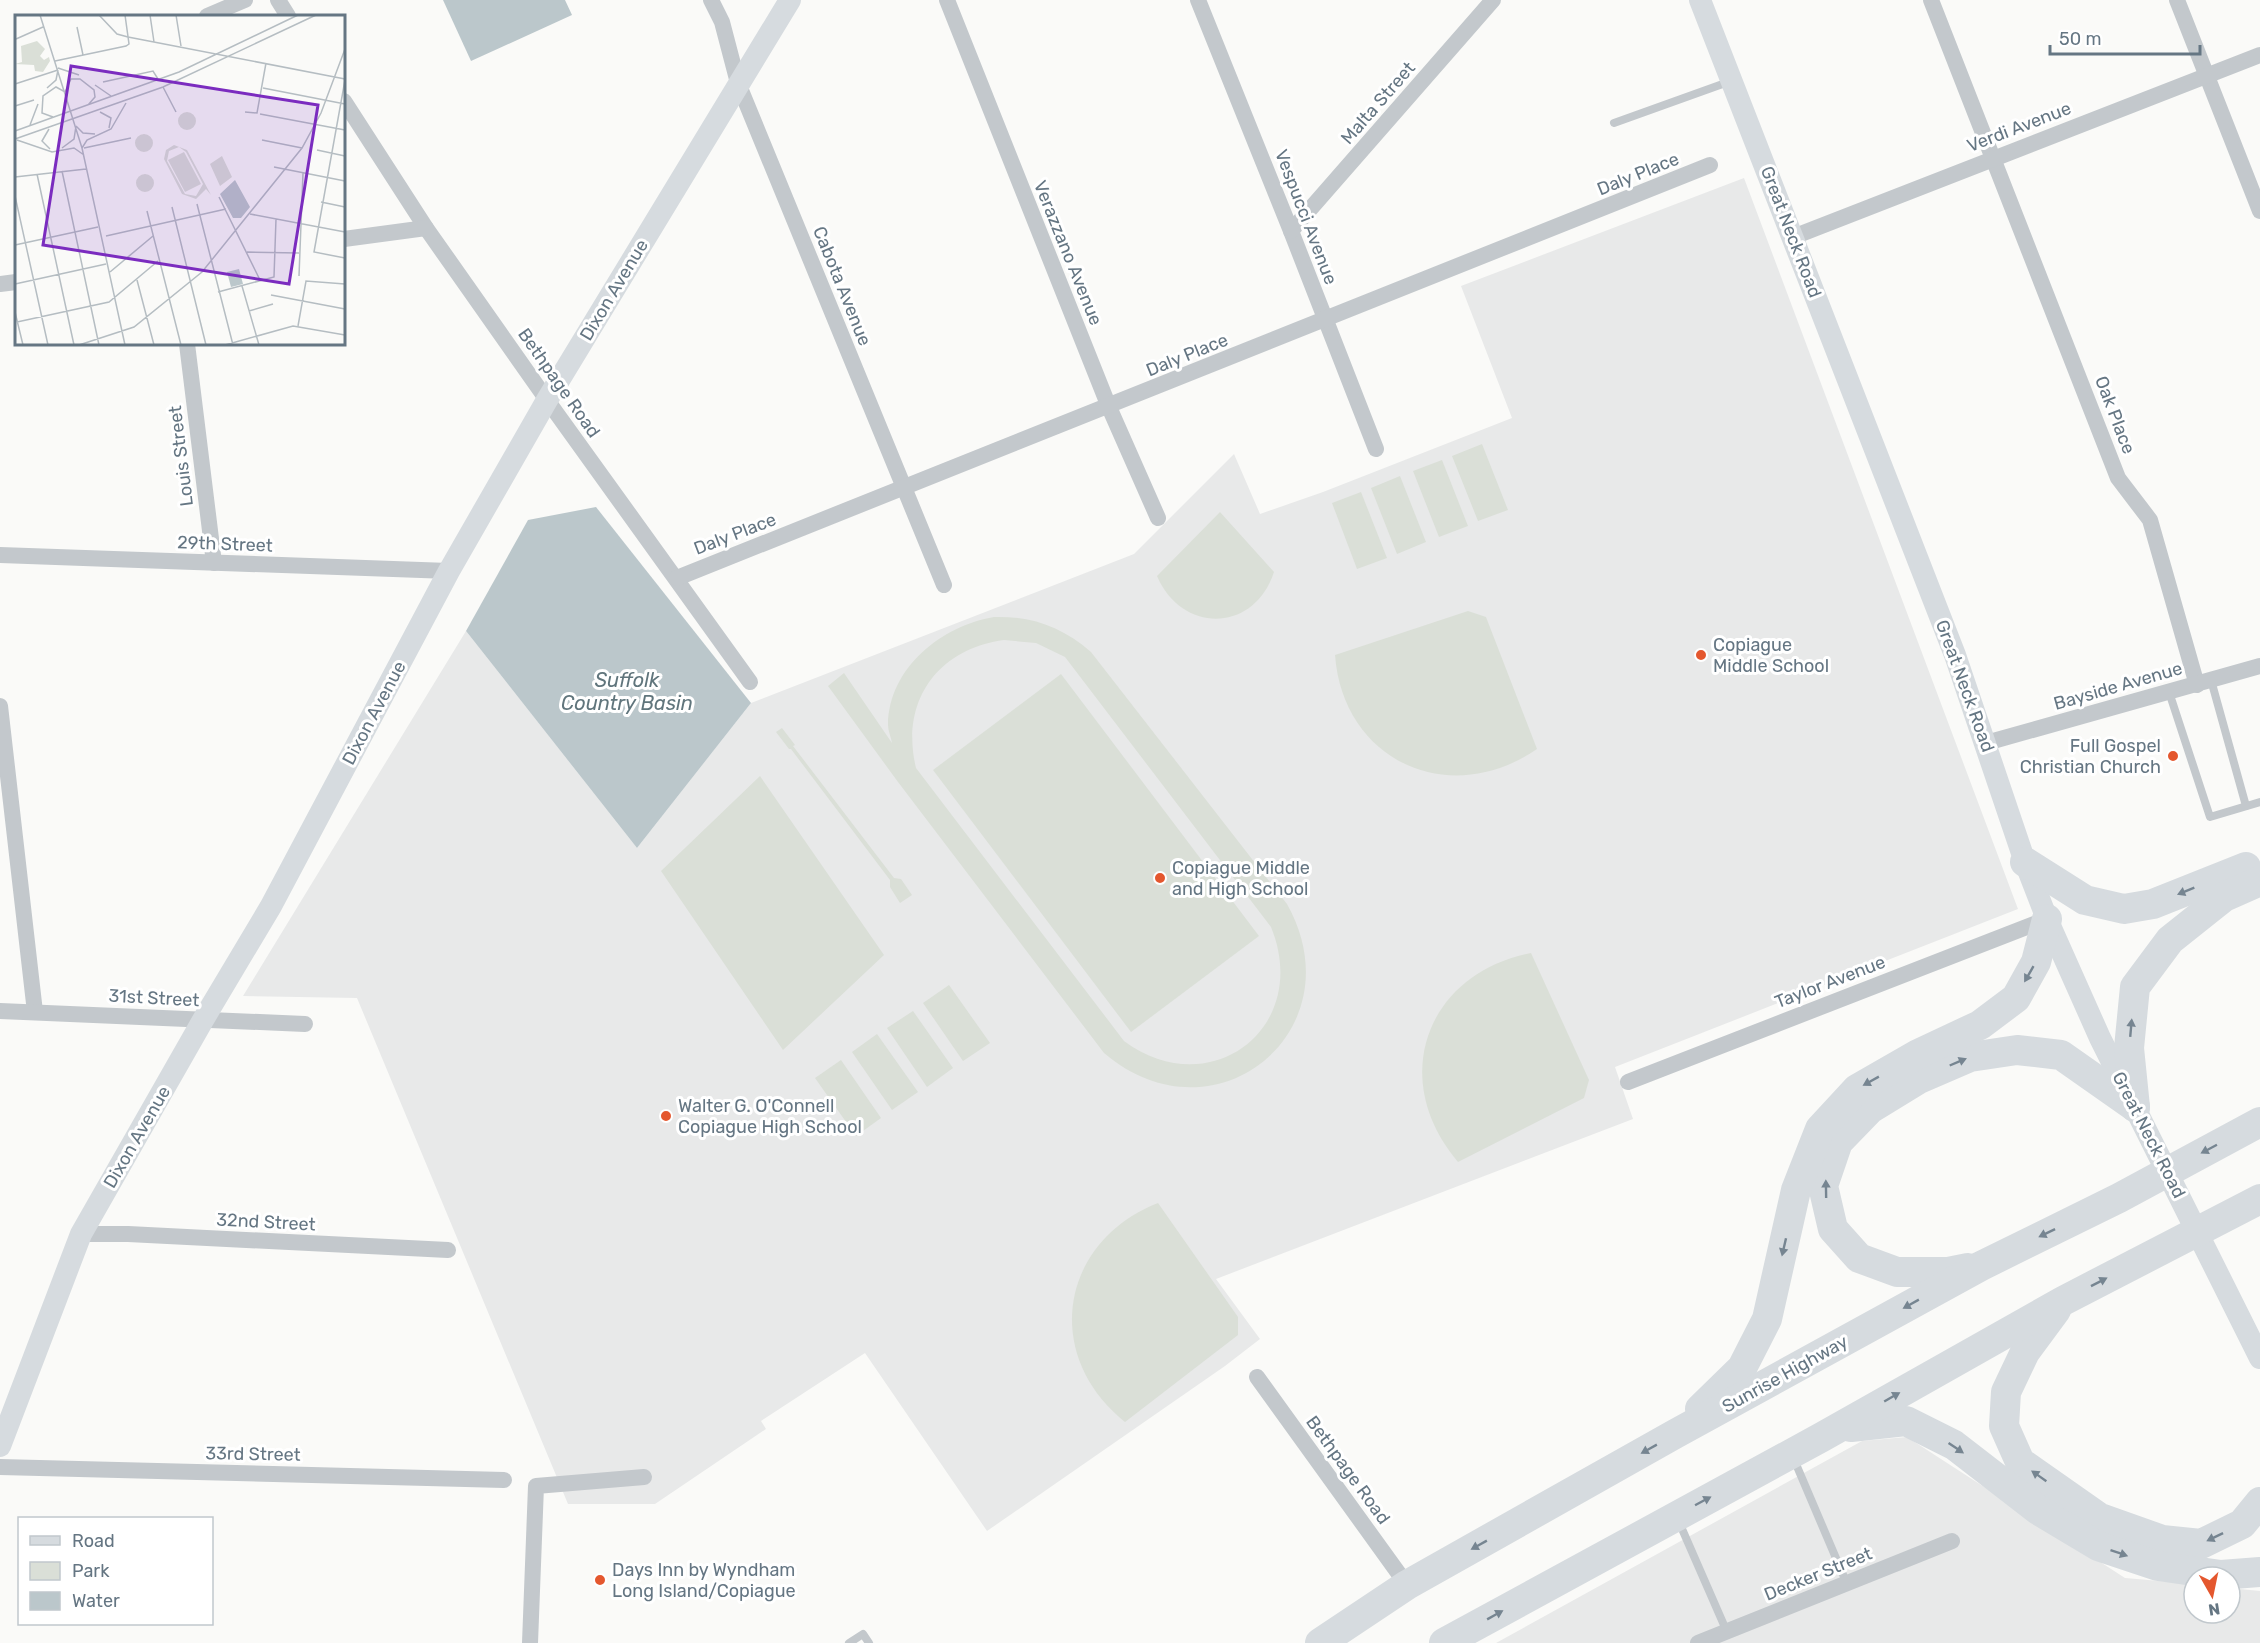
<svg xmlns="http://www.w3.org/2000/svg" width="2260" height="1643" font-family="Rubik,sans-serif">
<rect width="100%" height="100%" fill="#fafaf8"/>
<g fill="#e8e9e9">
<polygon points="1744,178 2018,909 1615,1067 1633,1119 1216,1279 1260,1339 1225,1366 987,1531 865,1353 761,1421 766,1429 655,1504 568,1504 357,998 243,996 466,631 637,848 751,703 1134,554 1234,454 1260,514 1323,492 1512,418 1461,286"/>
<polygon points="1907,1437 2125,1578 2194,1584 2194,1613 2230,1613 2230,1588 2260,1591 2260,1643 1496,1643 1862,1441"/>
</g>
<g fill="#dadfd7" fill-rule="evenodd">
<polygon points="1482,444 1508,510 1478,521 1452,456"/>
<polygon points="1442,460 1468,526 1439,537 1413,471"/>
<polygon points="1400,476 1426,542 1397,554 1371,488"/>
<polygon points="1361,492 1387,558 1357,569 1332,503"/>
<path d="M1220,512L1274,572C1254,633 1182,634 1157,576Z"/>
<path d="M1468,611L1486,617L1537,749C1450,809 1343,762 1335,655Z"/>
<path d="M994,617C1032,616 1062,627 1091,652L1287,904C1358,1031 1214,1147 1104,1053L898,782L828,686L844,673L892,743C891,737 888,731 888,725C889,667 942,626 994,617ZM1004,640L1036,643L1065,657L1271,927C1312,1027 1211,1105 1124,1041L916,768C900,702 937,649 1004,640Z"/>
<polygon points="1061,674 1259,936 1131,1032 933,770"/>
<polygon points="782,728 795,745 793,746 894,878 901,879 912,895 900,903 890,887 890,880 791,749 789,749 776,732"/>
<polygon points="760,776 884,955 783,1050 661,871"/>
<path d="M1531,953L1589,1080L1584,1098L1458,1162C1388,1080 1425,974 1531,953Z"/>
<polygon points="949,985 990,1043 963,1061 923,1003"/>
<polygon points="913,1011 953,1068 927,1087 887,1028"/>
<polygon points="877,1034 918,1092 892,1110 852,1052"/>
<polygon points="841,1060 881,1118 856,1136 815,1078"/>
<path d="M1158,1203L1238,1317V1335L1125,1422C1042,1356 1059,1242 1158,1203Z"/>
</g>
<g fill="#bbc7cb">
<polygon points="443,0 565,0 572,15 471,61"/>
<polygon points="596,507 751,703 637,848 466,631 528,520"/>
</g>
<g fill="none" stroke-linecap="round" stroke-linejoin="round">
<g stroke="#c3c8cc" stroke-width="8">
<polyline points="1614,123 1731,81"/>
<polyline points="2211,680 2246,806"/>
<polyline points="2169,692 2210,817 2260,802"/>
<polyline points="1793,1457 1847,1584"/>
<polyline points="1679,1522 1727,1632"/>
<polyline points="849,1643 863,1634 869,1643"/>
</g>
<g stroke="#c3c8cc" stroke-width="16">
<polyline points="278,0 288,16"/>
<polyline points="711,0 722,22 738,83 944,585"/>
<polyline points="947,0 1109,407 1158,518"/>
<polyline points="1198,0 1291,231 1376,449"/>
<polyline points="1931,0 2118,478 2150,520 2197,685"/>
<polyline points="2177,0 2260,211"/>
<polyline points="207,16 245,0"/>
<polyline points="344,101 426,228 547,400 750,682"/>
<polyline points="1291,231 1493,0"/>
<polyline points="1793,237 2260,55"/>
<polyline points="344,239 426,228"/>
<polyline points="0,284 16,282"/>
<polyline points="187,344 214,563"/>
<polyline points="0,555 449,571"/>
<polyline points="677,578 1710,165"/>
<polyline points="0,706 35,1012"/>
<polyline points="1986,743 2260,666"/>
<polyline points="0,1011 305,1024"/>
<polyline points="1628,1082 2047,919"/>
<polyline points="81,1234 128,1234 448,1250"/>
<polyline points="1257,1377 1407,1585"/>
<polyline points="0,1467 504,1480"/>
<polyline points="530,1643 536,1486 644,1477"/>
<polyline points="1698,1643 1952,1541"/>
</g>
<g stroke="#d6dbdf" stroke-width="22">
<polyline points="1700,0 1955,655 2025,862 2047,919 2100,1038 2260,1358"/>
<polyline points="0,1446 81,1234 203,1020 271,906 449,571 547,400 790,0"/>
</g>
<g stroke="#d6dbdf" stroke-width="30">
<polyline points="2025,862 2085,900 2124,909 2153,904 2246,867"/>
<polyline points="2135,1107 2129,1048 2135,987 2170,940 2224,897 2260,881"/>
<polyline points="1968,1268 1948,1272 1897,1272 1859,1258 1833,1229 1823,1186 1838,1142 1870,1109 1919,1079 1970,1057 2017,1050 2061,1055 2135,1107"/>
<polyline points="2056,1310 2025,1352 2006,1392 2004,1426 2020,1462 2100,1518 2162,1540 2201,1544 2242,1524 2260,1502"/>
<polyline points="1700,1409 1742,1368 1767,1319 1796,1190 1820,1129 1857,1089 1918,1054 1980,1025 2016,998 2036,962 2047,919"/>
<polyline points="1851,1427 1906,1421 1954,1445 2038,1510 2098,1546 2158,1566 2221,1575 2260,1572"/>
<polyline points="1320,1643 1407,1585 1675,1434 1981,1266 2119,1198 2260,1122"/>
<polyline points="1444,1643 1822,1437 2063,1301 2260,1199"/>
</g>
</g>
<defs><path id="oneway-solid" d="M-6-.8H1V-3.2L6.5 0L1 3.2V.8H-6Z" transform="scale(1.5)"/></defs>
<g fill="#768591">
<use href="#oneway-solid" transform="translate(2186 891) rotate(158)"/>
<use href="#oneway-solid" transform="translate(2029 974) rotate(120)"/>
<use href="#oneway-solid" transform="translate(2131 1028) rotate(-85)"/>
<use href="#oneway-solid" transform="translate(1958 1062) rotate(-23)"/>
<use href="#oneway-solid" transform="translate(1871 1081) rotate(151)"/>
<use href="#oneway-solid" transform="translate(2209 1149) rotate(152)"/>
<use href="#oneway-solid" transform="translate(1826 1189) rotate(-91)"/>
<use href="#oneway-solid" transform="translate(2047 1233) rotate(154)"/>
<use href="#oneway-solid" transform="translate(1784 1247) rotate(103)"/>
<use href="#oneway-solid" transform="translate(2099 1282) rotate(-27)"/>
<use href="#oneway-solid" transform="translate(1911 1304) rotate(151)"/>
<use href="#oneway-solid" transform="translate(1892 1397) rotate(-30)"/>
<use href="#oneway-solid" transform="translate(1956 1448) rotate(34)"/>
<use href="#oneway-solid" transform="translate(1649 1449) rotate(151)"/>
<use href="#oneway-solid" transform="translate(2039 1476) rotate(-145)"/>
<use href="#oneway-solid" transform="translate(1703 1501) rotate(-28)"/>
<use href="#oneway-solid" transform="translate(2215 1537) rotate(154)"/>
<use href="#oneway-solid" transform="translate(1479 1545) rotate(151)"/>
<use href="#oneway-solid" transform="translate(2119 1553) rotate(19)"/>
<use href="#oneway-solid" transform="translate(1495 1615) rotate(-29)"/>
</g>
<g fill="#e4572e" stroke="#fff" stroke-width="2">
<circle cx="1701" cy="655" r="6"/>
<circle cx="2173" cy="756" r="6"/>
<circle cx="1160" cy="878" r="6"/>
<circle cx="666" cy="1116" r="6"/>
<circle cx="600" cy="1580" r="6"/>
</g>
<g text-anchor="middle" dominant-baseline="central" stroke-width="6" stroke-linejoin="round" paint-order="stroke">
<g font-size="18" fill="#657683" stroke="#fff">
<text transform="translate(1378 103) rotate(-49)">Malta Street</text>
<text transform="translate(2019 127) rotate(-21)">Verdi Avenue</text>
<text transform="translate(1638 174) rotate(-22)">Daly Place</text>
<text transform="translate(1306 217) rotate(69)">Vespucci Avenue</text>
<text transform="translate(1791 232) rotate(69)">Great Neck Road</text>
<text transform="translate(1068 253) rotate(68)">Verazzano Avenue</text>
<text transform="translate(842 286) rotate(68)">Cabota Avenue</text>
<text transform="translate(614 290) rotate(-59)">Dixon Avenue</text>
<text transform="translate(1187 355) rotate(-22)">Daly Place</text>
<text transform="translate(559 383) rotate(55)">Bethpage Road</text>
<text transform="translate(2115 415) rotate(69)">Oak Place</text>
<text transform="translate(181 456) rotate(-97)">Louis Street</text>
<text transform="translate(735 534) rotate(-21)">Daly Place</text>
<text transform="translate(225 544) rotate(2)">29th Street</text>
<text transform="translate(1965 686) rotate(70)">Great Neck Road</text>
<text transform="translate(2118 686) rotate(-16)">Bayside Avenue</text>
<text transform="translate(374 713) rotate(-62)">Dixon Avenue</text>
<text transform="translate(1830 982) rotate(-21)">Taylor Avenue</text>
<text transform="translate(154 998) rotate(3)">31st Street</text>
<text transform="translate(2149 1135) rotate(63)">Great Neck Road</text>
<text transform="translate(137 1137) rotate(-60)">Dixon Avenue</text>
<text transform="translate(266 1222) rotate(3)">32nd Street</text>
<text transform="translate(1785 1374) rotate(-29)">Sunrise Highway</text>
<text transform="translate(253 1454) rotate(1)">33rd Street</text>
<text transform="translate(1348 1470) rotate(54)">Bethpage Road</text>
<text transform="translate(1818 1574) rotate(-22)">Decker Street</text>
</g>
<g font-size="18" fill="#657683" stroke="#fff" text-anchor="start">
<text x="1713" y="645">Copiague<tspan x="1713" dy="21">Middle School</tspan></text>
<text x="2161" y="746" text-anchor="end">Full Gospel<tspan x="2161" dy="21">Christian Church</tspan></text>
<text x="1172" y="868">Copiague Middle<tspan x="1172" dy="21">and High School</tspan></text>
<text x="678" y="1106">Walter G. O'Connell<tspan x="678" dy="21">Copiague High School</tspan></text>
<text x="612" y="1570">Days Inn by Wyndham<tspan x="612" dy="21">Long Island/Copiague</tspan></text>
</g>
<g font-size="20" font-style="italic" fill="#60757c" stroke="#fff">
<text x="627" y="680">Suffolk<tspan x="627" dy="23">Country Basin</tspan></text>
</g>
</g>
<g transform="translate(15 15)">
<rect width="330" height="330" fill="#fafaf8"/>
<path d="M22,26L30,34L25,41L29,45L34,42L35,46L28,57L20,56L19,50L0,49L7,47L6,31ZM163 106a9 9 0 1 1 18 0a9 9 0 1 1-18 0ZM120 128a9 9 0 1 1 18 0a9 9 0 1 1-18 0ZM159,130L172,135L196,180L191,174L181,184L167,179L149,144L151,135ZM164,132L171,137L188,169L181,181L170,179L152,146L154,136ZM169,137L186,169L170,177L153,145ZM207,141L217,162L205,171L195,149ZM121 168a9 9 0 1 1 18 0a9 9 0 1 1-18 0Z" fill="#dadfd7" fill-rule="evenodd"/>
<path d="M220,165L235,192L226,203H218L205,179ZM224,254L228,269L216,272L212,257Z" fill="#bbc7cb"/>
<path fill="none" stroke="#b5bdc2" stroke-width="1.5" d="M25,0L67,133L110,330M84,0L102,19L113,22L330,64M135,0L139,27M161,0L166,31M62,12L68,40M1,24L28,12M40,46L111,31L114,29L110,0M43,53L64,60M330,65L299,237L330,243M88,67L138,56L143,64M0,69L43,55M80,70L96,81M148,72L161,97M32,73L41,65L43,55M248,73L330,89M0,91L19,85M85,97L96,103L94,113M230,97L242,98L251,48M245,99L330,115M38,102L27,98L28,81L41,72L50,77L56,64H65L79,75L80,82L73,90M15,110L23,89M61,111L68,118L80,119M34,114L27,126L35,134M0,116L164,57L283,0M0,124L148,72L301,0M2,125L37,137L59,133L69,140M247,125L287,133M47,133L59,124L61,111M67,133L72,125L96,114L111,88M69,133L116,123M302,135L330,141M259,152L330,166M47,156L84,330M22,159L59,330M0,162L71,154M0,181L33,330M204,182L245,265M306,187L330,192M182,189L218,330M157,192L191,330M132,196L166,330M235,199L330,217M91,221L211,194M0,230L83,212M232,237L284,238M95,257L138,221M284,261L288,158M122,265L139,330M0,269L91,249M227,271L244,330M203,277L259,262L261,204M256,280L330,294M234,296L258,289M0,297L8,330M2,307L94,287L143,246M283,311L291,266L330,269M64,330L119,312L187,257L287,133L306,98L330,34M210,330L278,311L330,320"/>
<path fill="#7b2cbf" fill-opacity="0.15" stroke="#7b2cbf" stroke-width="3" d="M56,51L303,90L274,269L28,230Z"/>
<rect width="330" height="330" fill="none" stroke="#657683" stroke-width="3"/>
</g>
<rect x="18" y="1517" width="195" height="108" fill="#ffffff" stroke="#c1c8cd" stroke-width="1.5"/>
<rect x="30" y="1536" width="30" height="9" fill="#d6dbdf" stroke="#c1c8cd" stroke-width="1.5"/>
<text x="72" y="1547" font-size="18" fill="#657683">Road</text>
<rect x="30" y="1562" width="30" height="18" fill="#dadfd7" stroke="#c1c8cd" stroke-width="1.5"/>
<text x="72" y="1577" font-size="18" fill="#657683">Park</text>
<rect x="30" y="1592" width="30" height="18" fill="#bbc7cb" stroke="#c1c8cd" stroke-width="1.5"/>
<text x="72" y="1607" font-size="18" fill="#657683">Water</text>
<g transform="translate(2212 1595) rotate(171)"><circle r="28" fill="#ffffff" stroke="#c1c8cd" stroke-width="1.5"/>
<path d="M0-4.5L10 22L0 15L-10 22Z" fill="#e4572e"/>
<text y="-9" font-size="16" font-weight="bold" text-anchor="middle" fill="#657683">N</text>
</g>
<path d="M2050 45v9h150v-9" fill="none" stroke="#657683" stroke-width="3"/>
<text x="2059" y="45" font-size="18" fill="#657683" stroke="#ffffff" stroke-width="4.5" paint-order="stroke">50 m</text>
</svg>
